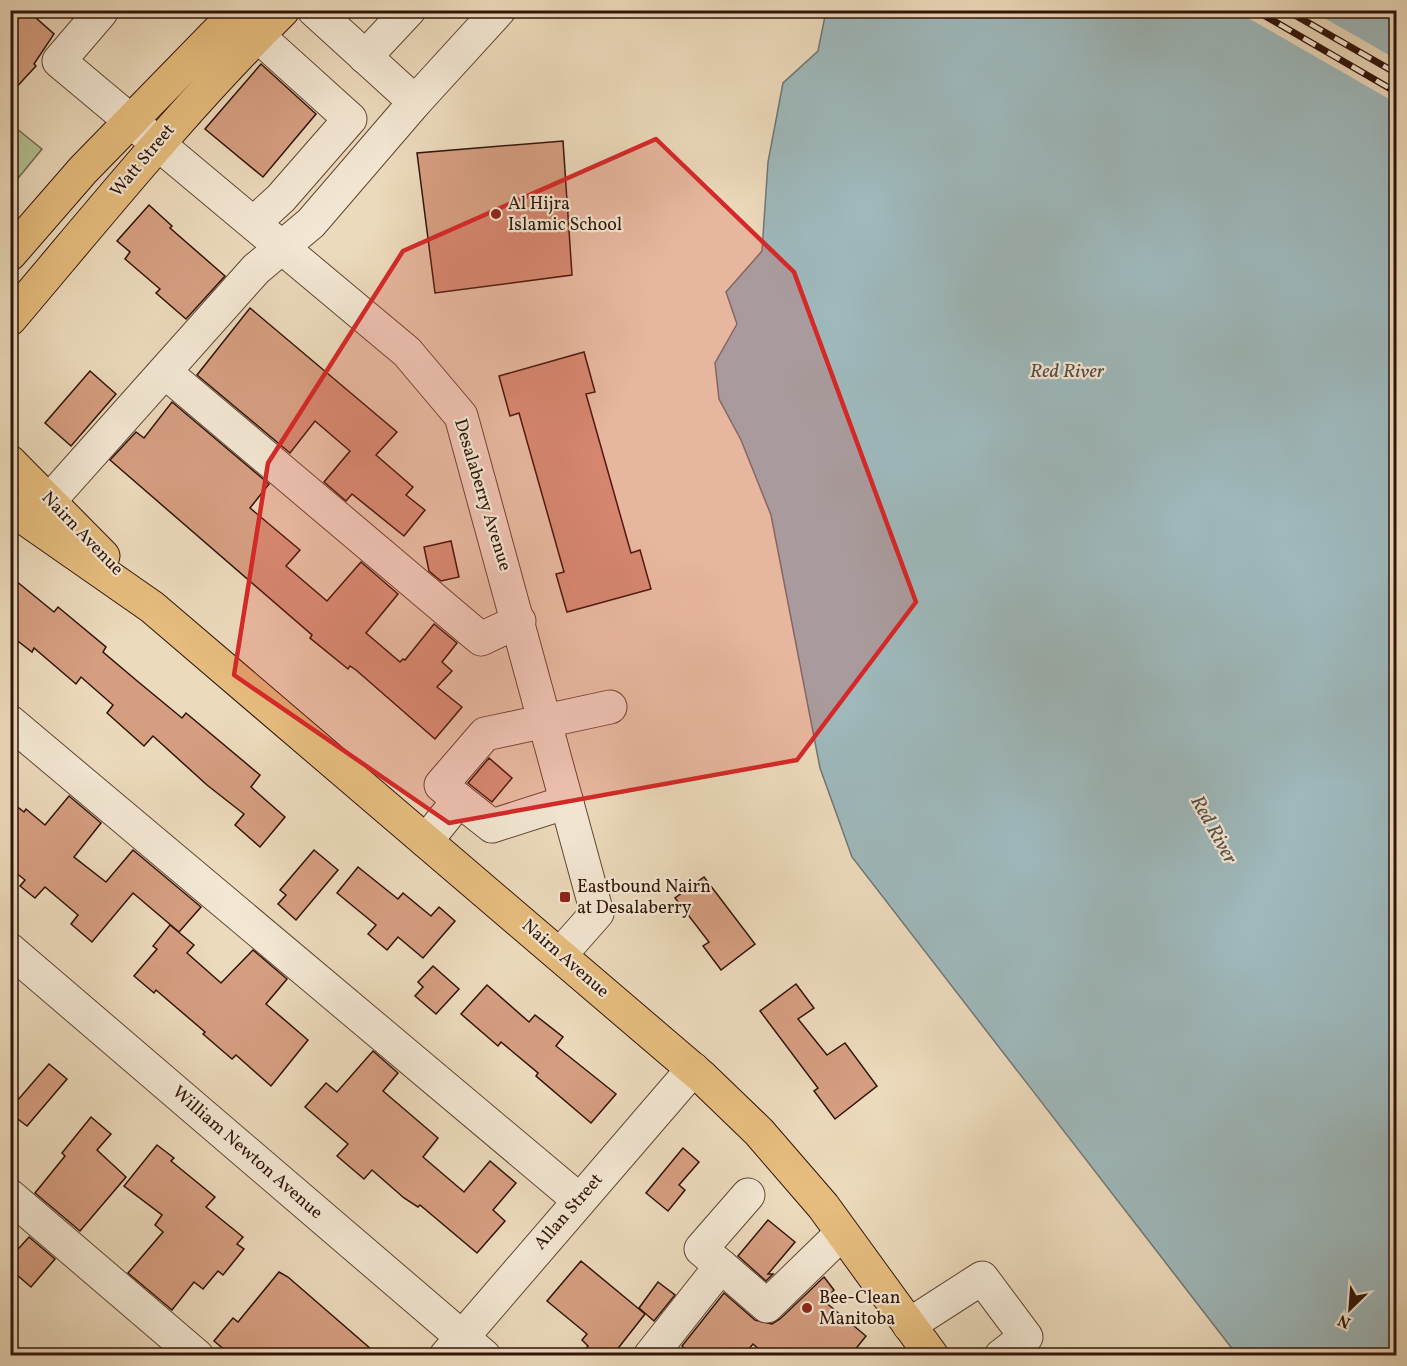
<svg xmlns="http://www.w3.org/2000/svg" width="1407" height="1366" font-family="Vollkorn,serif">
<rect width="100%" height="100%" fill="#ecdabc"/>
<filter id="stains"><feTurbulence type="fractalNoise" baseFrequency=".00333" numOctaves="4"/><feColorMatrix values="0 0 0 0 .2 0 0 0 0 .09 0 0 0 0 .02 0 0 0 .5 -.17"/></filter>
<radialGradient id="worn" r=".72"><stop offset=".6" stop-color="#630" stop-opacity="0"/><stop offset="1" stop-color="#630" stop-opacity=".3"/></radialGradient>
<polygon fill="#b4c093" stroke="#726a4e" stroke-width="1.5" points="11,124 42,149 11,187"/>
<polygon fill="#9eb8bb" stroke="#727673" stroke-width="1.5" points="826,11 1396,11 1396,1355 1237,1355 852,857 820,768 771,515 741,440 719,399 715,363 737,324 726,292 762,251 768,162 783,83 818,51"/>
<polygon fill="#ecdabc" points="1236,11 1312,11 1396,59 1396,103"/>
<g fill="#d69e81" stroke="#311408" stroke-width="1.5">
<polygon points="10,10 27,10 54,34 34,64 36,66 10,94"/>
<polygon points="261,64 316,114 263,177 205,129"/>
<polygon points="563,141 572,275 435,293 417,153"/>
<polygon points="149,205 172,226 170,228 225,276 186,319 156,293 160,289 125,259 130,252 117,241"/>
<polygon points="250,308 397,432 376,455 413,487 406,495 425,510 404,536 352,494 346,501 324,482 350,451 315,421 290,453 197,375"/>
<polygon points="584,352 595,392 586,394 631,553 640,550 651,589 567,612 556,574 564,572 519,413 510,416 499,376"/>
<polygon points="90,371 116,394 71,446 45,423"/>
<polygon points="172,402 269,484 250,508 300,550 286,566 327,601 361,562 398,594 366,633 400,662 403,659 405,660 434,624 457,643 442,662 452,671 437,687 462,707 435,739 356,670 350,666 348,669 310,638 312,635 110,460 136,432 144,438"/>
<polygon points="451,541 459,577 441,581 429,571 424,547"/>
<polygon points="10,576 54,612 58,607 106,647 103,652 136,680 182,718 186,713 260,775 251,787 285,817 260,847 235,825 244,814 207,785 153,736 144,746 107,713 113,705 81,677 76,684 34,648 32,652 10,635"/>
<polygon points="489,758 512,778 492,802 468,783"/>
<polygon points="69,796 101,823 74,857 106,882 133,850 201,907 179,932 133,893 92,942 71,924 78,915 45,887 35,898 20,886 25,880 10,868 10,801 24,812 26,809 45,825"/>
<polygon points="314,850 338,870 296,920 278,904 286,895 280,890"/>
<polygon points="358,867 398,899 403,893 431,916 439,907 455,921 423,958 398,937 387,950 368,934 376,925 337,893"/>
<polygon points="704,877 755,944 721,970 703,946 709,942 675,898"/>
<polygon points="170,925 194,945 187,953 221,983 253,950 287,979 266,1004 308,1040 271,1086 236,1055 232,1059 203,1034 205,1032 156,990 154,993 134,976 157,949 153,946"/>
<polygon points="433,966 459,989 436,1014 415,996 423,987 418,982"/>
<polygon points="796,984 814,1008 798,1019 827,1055 845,1043 877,1086 835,1119 814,1091 818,1088 760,1011"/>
<polygon points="487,985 529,1022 535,1015 563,1037 556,1046 616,1094 591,1123 536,1076 538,1073 501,1042 498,1046 461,1014"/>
<polygon points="373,1051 398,1073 383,1091 438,1138 423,1157 464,1192 490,1161 516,1183 493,1210 505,1221 477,1253 420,1205 418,1207 404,1198 372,1170 364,1179 337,1156 348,1144 305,1107 326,1083 337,1092"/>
<polygon points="49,1064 67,1079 27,1126 10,1113 10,1109"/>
<polygon points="91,1117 111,1134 97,1150 126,1177 80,1231 35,1193 65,1156 62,1153"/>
<polygon points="157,1145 174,1158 171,1161 215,1197 206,1207 243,1237 237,1244 244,1249 223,1275 218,1271 203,1289 194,1282 172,1310 128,1273 163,1232 155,1225 162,1215 124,1186"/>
<polygon points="683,1148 699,1162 679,1185 685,1190 668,1211 646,1193"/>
<polygon points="768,1220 795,1242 768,1274 773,1274 766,1281 738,1256"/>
<polygon points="29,1237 55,1259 31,1287 10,1269 10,1258"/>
<polygon points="581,1261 645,1314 612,1356 580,1356 588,1346 582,1340 587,1334 547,1301"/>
<polygon points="279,1272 288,1277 379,1356 232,1356 214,1341 233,1318 238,1322"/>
<polygon points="824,1277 834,1290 824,1301 866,1336 850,1356 767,1356 753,1344 743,1356 692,1356 682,1346 724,1293 755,1320 772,1324 780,1319"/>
<polygon points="658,1282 675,1295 654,1321 639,1308"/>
</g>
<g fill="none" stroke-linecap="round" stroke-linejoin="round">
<defs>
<g id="minor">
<polyline points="99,10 101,12 59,61 407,352 461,416 597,913 560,955"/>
<polyline points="236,16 350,119 281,198 254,223"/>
<polyline points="365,57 409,10"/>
<polyline points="415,102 499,10"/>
<polyline points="165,372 481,639 519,621"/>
<polyline points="50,500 256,269 311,223 415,102 314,10"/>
<polyline points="10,722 579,1200"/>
<polyline points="459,800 492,826 567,802"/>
<polyline points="426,841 459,800 441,785 485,734 610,707"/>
<polyline points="10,950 484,1356"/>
<polyline points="10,1196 197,1356"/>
<polyline points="721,1266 701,1249 748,1195"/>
<polyline points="909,1325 982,1278 1026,1337 1001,1356"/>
<polyline points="446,1356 693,1069"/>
<polyline points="650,1356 721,1266 767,1306 842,1233"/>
</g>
<g id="major">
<polyline points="10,254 83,170 239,10"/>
<path d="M10,319C99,214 185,107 283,10"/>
<polyline points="10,462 103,556"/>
<polyline points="10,508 152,607 702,1077 759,1132 823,1206 932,1356"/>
</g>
</defs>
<use href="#minor" stroke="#604635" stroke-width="35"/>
<use href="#major" stroke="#311408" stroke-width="35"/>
<use href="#minor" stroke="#f3e7d3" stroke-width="33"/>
<use href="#major" stroke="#e6bd7e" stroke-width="33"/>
<defs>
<g id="rail">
<polyline points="1255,10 1396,92"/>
<polyline points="1286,10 1396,73"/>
</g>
</defs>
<use href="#rail" stroke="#311408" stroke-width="7"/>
<use href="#rail" stroke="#f3e7d3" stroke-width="4.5" stroke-dasharray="14" stroke-linecap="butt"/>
</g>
<path fill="#d62828" fill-opacity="0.2" stroke="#d62828" stroke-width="4.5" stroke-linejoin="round" d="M656,139L794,272L916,602L797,760L449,823L234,675L268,463L403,251Z"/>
<g fill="#8f2418" stroke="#f3e7d3" stroke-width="2">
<circle cx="496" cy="214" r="6"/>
<rect x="559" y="891" width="12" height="12" rx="3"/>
<circle cx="807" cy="1308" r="6"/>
</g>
<g text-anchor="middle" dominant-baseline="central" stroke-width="4.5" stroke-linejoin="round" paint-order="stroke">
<g font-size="18" fill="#311408" stroke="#f3e7d3">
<text transform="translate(143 161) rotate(-50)">Watt Street</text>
<text transform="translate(482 495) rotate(73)">Desalaberry Avenue</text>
<text transform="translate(82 534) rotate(46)">Nairn Avenue</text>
<text transform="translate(565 959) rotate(41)">Nairn Avenue</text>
<text transform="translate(247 1153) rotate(41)">William Newton Avenue</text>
<text transform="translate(569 1212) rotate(-49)">Allan Street</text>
</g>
<g font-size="18" fill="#311408" stroke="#f3e7d3" text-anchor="start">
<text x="508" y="204">Al Hijra<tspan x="508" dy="21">Islamic School</tspan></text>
<text x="577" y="887">Eastbound Nairn<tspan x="577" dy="21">at Desalaberry</tspan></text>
<text x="819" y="1298">Bee-Clean<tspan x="819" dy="21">Manitoba</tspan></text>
</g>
<g font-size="20" font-style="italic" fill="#574d47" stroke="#f3e7d3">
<text x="1067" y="372">Red River</text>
<text transform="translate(1213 830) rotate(61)">Red River</text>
</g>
</g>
<rect width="1407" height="1366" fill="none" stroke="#ecdabc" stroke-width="36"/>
<rect x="12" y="12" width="1383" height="1342" fill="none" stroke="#311408" stroke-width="3"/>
<rect x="18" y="18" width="1371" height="1330" fill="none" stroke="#311408" stroke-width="1.5"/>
<g transform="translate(1350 1309) rotate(205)" stroke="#f3e7d3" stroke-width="4.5" paint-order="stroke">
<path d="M0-4.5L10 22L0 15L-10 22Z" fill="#311408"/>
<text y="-9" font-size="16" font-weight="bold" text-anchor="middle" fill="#311408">N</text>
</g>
<rect width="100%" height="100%" filter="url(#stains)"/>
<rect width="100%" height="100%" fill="url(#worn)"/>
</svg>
